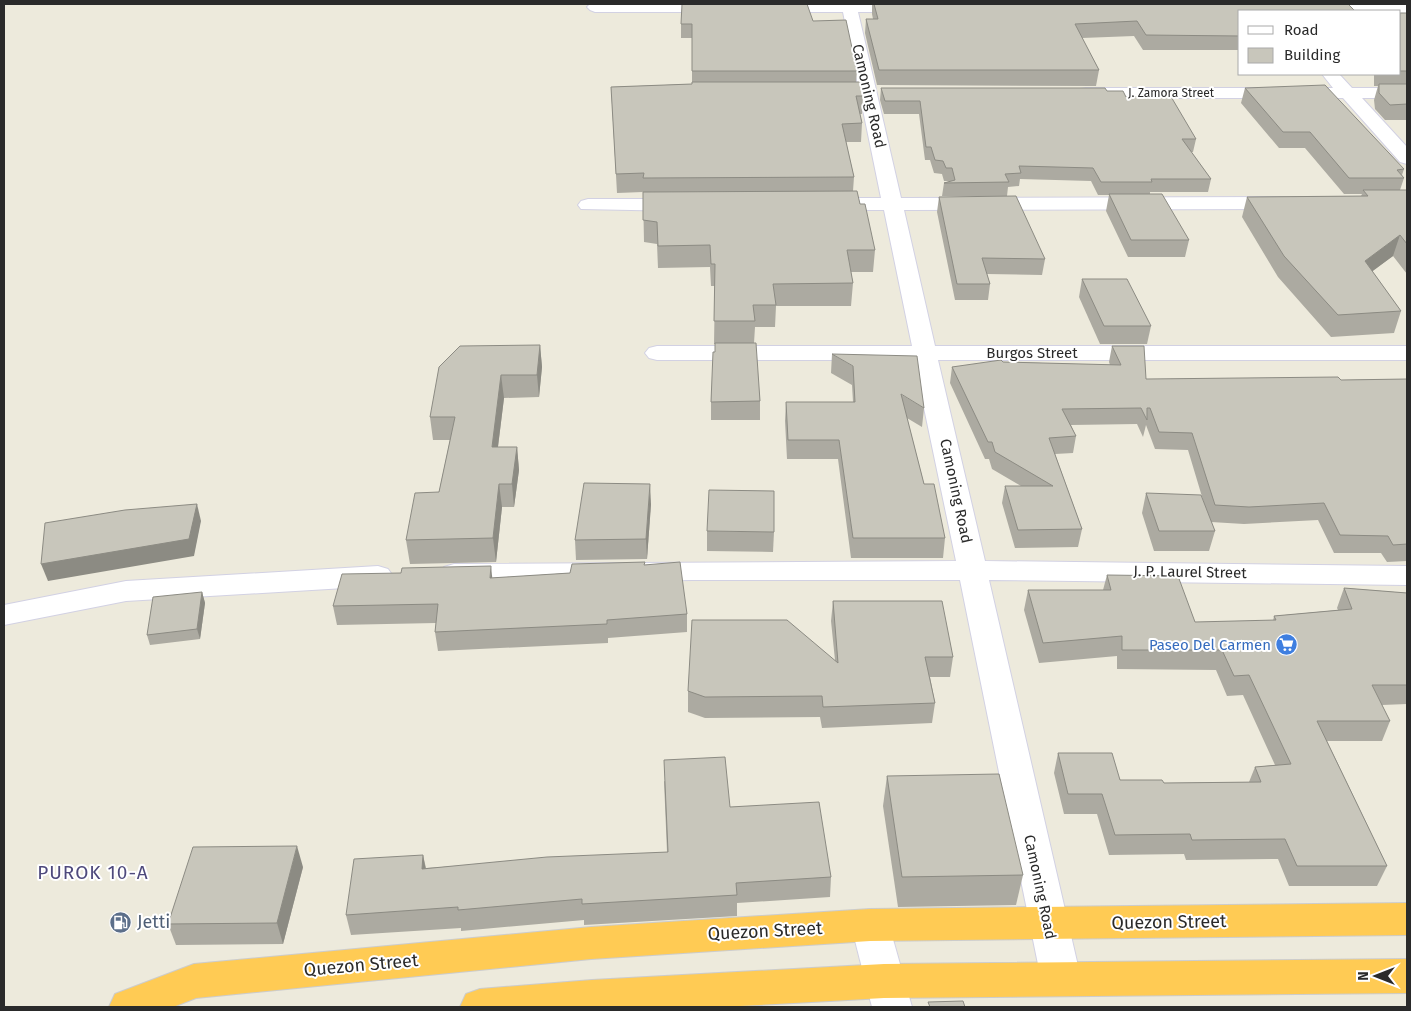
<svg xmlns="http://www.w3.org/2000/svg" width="1411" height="1011" font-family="'Fira Sans',sans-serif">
<rect width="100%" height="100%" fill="#edeadc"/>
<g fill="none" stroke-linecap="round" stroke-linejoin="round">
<defs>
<g id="minor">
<polygon points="590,4 723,4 726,7 718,12 595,12 590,10 587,7"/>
<polygon points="766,4 913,4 916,7 913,10 908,12 858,12 901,198 1283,197 1290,199 1293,203 1290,207 1283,209 904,210 935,346 1407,346 1407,360 938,360 985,561 1407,566 1407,585 989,580 1081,979 1075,991 1061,996 1047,991 1041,979 960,580 692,580 454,584 444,581 439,574 444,567 454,564 956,561 914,360 657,360 649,358 645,353 649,348 657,346 912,346 884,210 826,210 819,208 816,204 819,200 826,198 881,198 843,12 771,12 766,10 763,7"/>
<polygon points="1313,4 1407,4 1407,13 1309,11 1306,8"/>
<polygon points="1322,74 1339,74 1352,88 1407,88 1407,98 1362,98 1407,147 1407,164 1400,162 1343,98 1086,98 1080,97 1077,93 1080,89 1086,88 1333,88"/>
<polygon points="588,199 681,199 688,201 691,205 688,209 681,211 581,209 578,205 581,201"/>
<polygon points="378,566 388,569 393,576 388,583 378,586 126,601 4,625 4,605 126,581"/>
<polygon points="870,909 883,914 889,925 912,1007 872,1007 851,925 857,914"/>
</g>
<g id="highway">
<polygon points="1407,903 1407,935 870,941 591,959 196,998 173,1007 109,1007 115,994 194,964 591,927 870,909"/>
<polygon points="1407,959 1407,993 884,998 721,1007 460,1007 466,994 480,989 592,980 884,964"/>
</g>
</defs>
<use href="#minor" stroke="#d2d1e3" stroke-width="2"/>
<use href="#highway" stroke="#ccc" stroke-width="2"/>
<use href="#minor" fill="#fff" fill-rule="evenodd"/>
<use href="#highway" fill="#ffcb54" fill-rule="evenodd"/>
</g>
<g fill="#acaaa1">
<polygon points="872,4 1348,4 1240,11 1240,50 1143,50 1134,36 1082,38 1099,70 1096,86 877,85 865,33 866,19 873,19 872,14"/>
<polygon points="1400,13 1407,13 1407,120 1385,120 1375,109 1374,100 1378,86 1374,86 1374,74 1400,74"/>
<polygon points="813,21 857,71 856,82 863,96 862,114 860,114 862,123 861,142 846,142 854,177 853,191 860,204 875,250 873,272 851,272 853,283 851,306 776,306 775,327 755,327 754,343 760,401 760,420 711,420 711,402 715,352 715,344 714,344 715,286 711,286 710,267 658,268 657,244 644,242 643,192 617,193 611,87 692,84 692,38 681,38 681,24"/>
<polygon points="881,88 1107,91 1126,97 1196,139 1193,152 1191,152 1211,179 1208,192 1150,192 1150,194 1189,240 1185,257 1128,257 1106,211 1109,195 1098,195 1091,181 1020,179 1019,186 1008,187 1007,196 942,196 944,183 950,181 944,181 942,174 934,173 930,160 925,160 919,114 884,114 880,100"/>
<polygon points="1245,88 1404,169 1402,175 1404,178 1400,190 1407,190 1407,274 1393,256 1372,271 1401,311 1394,333 1331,337 1278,277 1242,217 1247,197 1361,196 1362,194 1344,194 1305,148 1279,148 1241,103"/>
<polygon points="939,197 1045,259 1042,275 987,274 990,284 988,300 955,300 937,212"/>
<polygon points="1082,279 1151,326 1147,344 1100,344 1079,297"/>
<polygon points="540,345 542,367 539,397 504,398 498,447 517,447 519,470 514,507 502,507 496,562 410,564 406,540 439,492 450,440 433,440 430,417"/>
<polygon points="1112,346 1146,379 1341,380 1407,379 1407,561 1387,562 1381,553 1334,553 1318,520 1244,524 1211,522 1215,531 1209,551 1154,551 1142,513 1146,493 1206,510 1188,450 1155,449 1146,425 1143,437 1137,424 1071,425 1076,436 1073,453 1055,454 1082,529 1078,547 1015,548 1002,503 1005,486 1021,486 992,469 989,459 985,459 950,383 952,367 1003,362 1110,365 1109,362"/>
<polygon points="832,354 924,408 922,427 907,418 924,484 945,538 943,558 851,558 838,459 787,459 785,421 786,402 853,402 852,385 831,373"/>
<polygon points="651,504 647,559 576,560 575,540"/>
<polygon points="707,531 774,532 773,552 707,551"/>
<polygon points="645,565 687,614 687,632 608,638 608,643 438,651 435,632 436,623 337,625 333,606 492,578 570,573"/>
<polygon points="1107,575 1195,622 1273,621 1274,616 1338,610 1337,608 1344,588 1407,593 1407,704 1382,705 1390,721 1382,741 1327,741 1387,866 1377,886 1289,886 1278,859 1186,860 1184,854 1109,855 1097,814 1064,814 1054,773 1058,753 1120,780 1164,783 1249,782 1255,767 1275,765 1243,695 1227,696 1216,670 1117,669 1117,656 1039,663 1024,610 1028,590 1103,590"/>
<polygon points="202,592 205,603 200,639 150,645 147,635"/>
<polygon points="833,601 953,657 950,677 930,677 935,703 932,723 822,728 820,717 705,718 688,712 688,691 835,660 831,621"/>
<polygon points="887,776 1023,875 1016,905 898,907 883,806"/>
<polygon points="664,781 730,807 831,877 830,897 737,903 737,916 584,925 584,920 461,931 461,928 351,935 346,915 423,855 426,868 667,852"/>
<polygon points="303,867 283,944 176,945 168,924"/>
</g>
<g fill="#8c8b83">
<polygon points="1400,235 1393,256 1358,282 1365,261"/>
<polygon points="540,345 542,367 539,397 537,375"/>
<polygon points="501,375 504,398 495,470 492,447"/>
<polygon points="517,447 519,470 514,507 512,484"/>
<polygon points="499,484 502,507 496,562 493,538"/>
<polygon points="650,484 651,504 647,559 646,539"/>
<polygon points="197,504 201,521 194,556 48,581 41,564"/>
<polygon points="491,566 493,585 490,578"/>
<polygon points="202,592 205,603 200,639 197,629"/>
<polygon points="297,846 303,867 283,944 277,923"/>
<polygon points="423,855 427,876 422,869"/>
</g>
<g fill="#c8c6bb" stroke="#8c8b83">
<polygon points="682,4 807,4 813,21 846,20 857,71 692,71 692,24 681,24"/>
<polygon points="874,4 1348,4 1355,11 1240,11 1240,36 1146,35 1137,21 1075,24 1099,70 879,70 866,19 878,19"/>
<rect x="1400" y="13" width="7" height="58"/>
<polygon points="692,82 861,82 863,96 856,96 862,123 842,124 854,177 643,178 644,173 616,174 611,87 692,84"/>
<polygon points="1379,84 1407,84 1407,104 1390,105 1379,93"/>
<polygon points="1325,85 1404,169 1397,170 1404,178 1349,178 1310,132 1283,132 1245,88"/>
<polygon points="881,88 1105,88 1107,91 1123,91 1126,97 1170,95 1196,139 1182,139 1211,179 1151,179 1152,182 1101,182 1093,168 1019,166 1021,173 1005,174 1009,182 944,183 955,180 952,168 946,168 943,161 935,160 931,147 926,147 920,101 885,101"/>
<polygon points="1363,190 1407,190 1407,244 1400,235 1365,261 1401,311 1338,315 1284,256 1247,197 1368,196"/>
<polygon points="857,191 860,204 865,204 875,250 847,250 853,283 773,284 776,305 753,305 755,321 714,321 715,264 711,264 710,245 658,246 657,222 643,220 643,192"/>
<polygon points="1109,194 1162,194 1189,240 1131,240"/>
<polygon points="1016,196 1045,259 982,258 990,284 957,284 939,197"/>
<polygon points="1082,279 1127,279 1151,326 1104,326"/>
<polygon points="715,343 756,343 760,401 711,402 713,352 715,352"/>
<polygon points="540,345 537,375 501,375 492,447 517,447 512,484 499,484 493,538 406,540 415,493 439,492 455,417 430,417 439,367 460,346"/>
<polygon points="1112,346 1144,346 1146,379 1338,377 1341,380 1407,379 1407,544 1393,545 1388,536 1340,535 1324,503 1249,507 1215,505 1192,433 1159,432 1150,408 1147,408 1147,420 1141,408 1062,409 1076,436 1049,438 1082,529 1018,530 1005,486 1053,486 995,452 992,442 988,442 952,367 1001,360 1003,362 1121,365"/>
<polygon points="832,354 917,356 924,408 901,394 924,484 934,484 945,538 853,538 839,440 788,440 786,402 855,402 853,366"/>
<polygon points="584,483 650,484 646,539 575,540"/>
<polygon points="709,490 774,491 774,532 707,531"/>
<polygon points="1146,493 1201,495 1215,531 1159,531"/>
<polygon points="197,504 189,539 41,564 45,523 125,510"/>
<polygon points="645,562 644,565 680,562 687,614 607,620 607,624 435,632 438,604 333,606 342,574 401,573 402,568 491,566 490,578 570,573 572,564"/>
<polygon points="1107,575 1178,576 1195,622 1276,620 1274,616 1352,609 1344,588 1407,593 1407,685 1372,685 1390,721 1317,721 1387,866 1297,866 1285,839 1192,840 1190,834 1115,835 1102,794 1068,794 1058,753 1112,753 1120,780 1162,780 1164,783 1261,782 1255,767 1291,764 1249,675 1234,676 1222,650 1122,650 1122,636 1043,643 1028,590 1111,590"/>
<polygon points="202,592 197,629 147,635 153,597"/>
<polygon points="833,601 942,601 953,657 925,657 935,703 823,707 822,696 705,697 688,691 692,620 787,620 838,663"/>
<polygon points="725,757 730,807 819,802 831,877 736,883 737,895 582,904 582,899 458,910 458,907 346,915 354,859 423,855 422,869 547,857 668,852 664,760"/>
<polygon points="999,774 1023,875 902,877 887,776"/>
<polygon points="297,846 277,923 168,924 193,847"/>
<polygon points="963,1001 965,1007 930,1007 928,1002"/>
</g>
<defs>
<symbol id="supermarket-disc" viewBox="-11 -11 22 22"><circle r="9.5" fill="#3f7fe0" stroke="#fff"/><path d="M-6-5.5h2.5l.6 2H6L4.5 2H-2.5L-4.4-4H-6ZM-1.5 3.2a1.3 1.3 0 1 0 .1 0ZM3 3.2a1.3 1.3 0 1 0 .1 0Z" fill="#fff"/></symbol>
<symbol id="fuel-disc" viewBox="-11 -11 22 22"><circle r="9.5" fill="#5c6f8a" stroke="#fff"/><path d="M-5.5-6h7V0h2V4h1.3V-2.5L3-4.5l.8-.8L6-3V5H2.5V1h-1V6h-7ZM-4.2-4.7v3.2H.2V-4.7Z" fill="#fff"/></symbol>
</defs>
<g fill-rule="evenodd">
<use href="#supermarket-disc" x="1274" y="632" width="25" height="25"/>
<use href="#fuel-disc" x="108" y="910" width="25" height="25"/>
</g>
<g text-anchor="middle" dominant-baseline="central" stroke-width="4" stroke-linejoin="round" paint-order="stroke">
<g font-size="12" fill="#2a2a2a" stroke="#fff">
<text x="1171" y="93">J. Zamora Street</text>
</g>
<g font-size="15" fill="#2a2a2a" stroke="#fff">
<text transform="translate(869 96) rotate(77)">Camoning Road</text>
<text x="1032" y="353">Burgos Street</text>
<text transform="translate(956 491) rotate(78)">Camoning Road</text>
<text transform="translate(1190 572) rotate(1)">J. P. Laurel Street</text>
<text transform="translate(1040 887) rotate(78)">Camoning Road</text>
</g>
<g font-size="15" fill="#366cbe" stroke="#fff" text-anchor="end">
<text x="1271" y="645">Paseo Del Carmen</text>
</g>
<g font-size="18" fill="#4e5e75" stroke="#fff" text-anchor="start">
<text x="137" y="922">Jetti</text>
</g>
<g font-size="18" fill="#2a2a2a" stroke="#fff">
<text transform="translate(1169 922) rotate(-1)">Quezon Street</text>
<text transform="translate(765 931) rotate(-3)">Quezon Street</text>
<text transform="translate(361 965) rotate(-5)">Quezon Street</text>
</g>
<g font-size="19" letter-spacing="1" fill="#4e497c" stroke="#fff">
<text x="93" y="872">PUROK 10-A</text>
</g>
</g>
<rect width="1411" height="1011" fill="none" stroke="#2a2a2a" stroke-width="10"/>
<rect x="1238" y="10" width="162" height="65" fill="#ffffff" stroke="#aaaaaa"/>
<rect x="1248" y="26" width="25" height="8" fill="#ffffff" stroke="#aaaaaa"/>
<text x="1284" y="35" font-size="15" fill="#2a2a2a">Road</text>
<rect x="1248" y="48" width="25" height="15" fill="#c8c6bb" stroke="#aaaaaa"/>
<text x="1284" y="60" font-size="15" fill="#2a2a2a">Building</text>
<g transform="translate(1376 976) rotate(270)" stroke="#ffffff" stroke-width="4" paint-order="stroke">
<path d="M0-4L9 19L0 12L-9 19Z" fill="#2a2a2a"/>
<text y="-8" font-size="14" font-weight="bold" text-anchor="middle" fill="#2a2a2a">N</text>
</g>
</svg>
